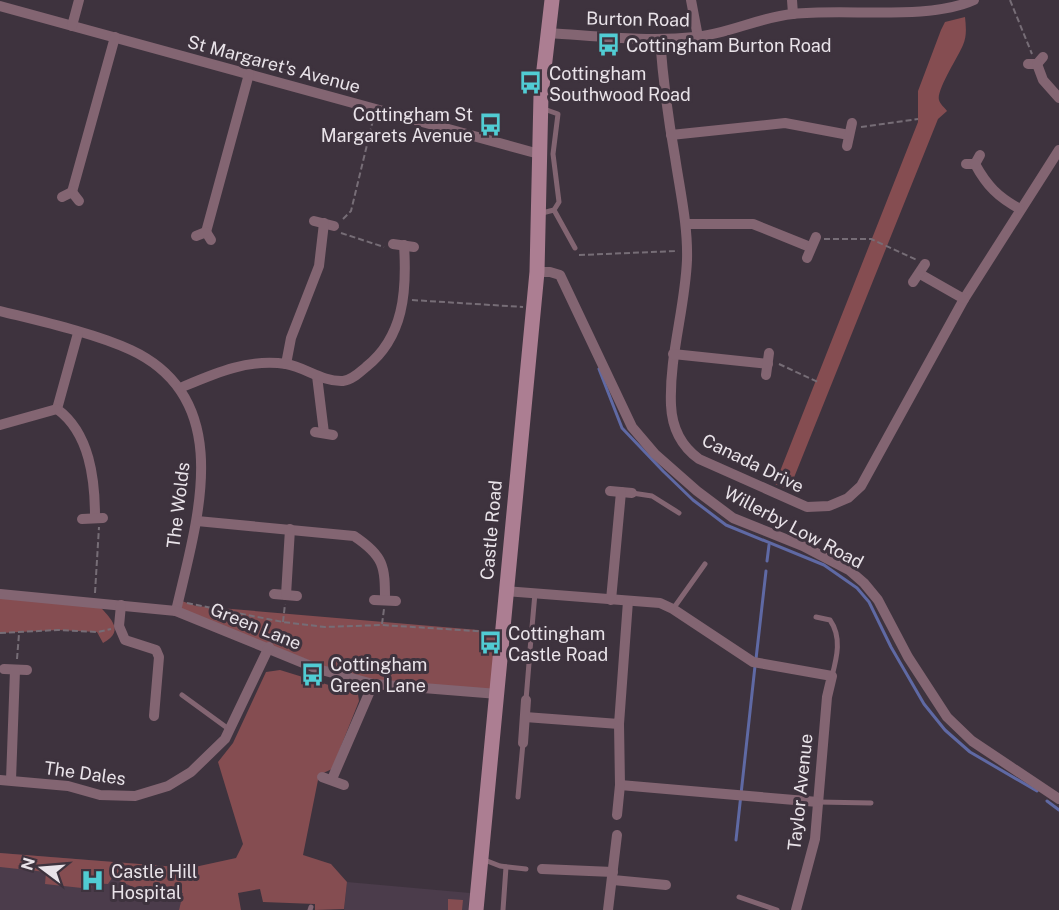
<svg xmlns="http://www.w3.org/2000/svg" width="1059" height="910" font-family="'Public Sans',sans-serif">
<rect width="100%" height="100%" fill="#3e333e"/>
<g fill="#4b3c4b">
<polygon points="0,853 190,868 179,910 0,910"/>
<polygon points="347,882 470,893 468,910 344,910"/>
</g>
<g fill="#854d51">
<path d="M965,17C966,27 967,36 963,45C959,55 936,91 939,100C940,104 945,108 947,111L938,119L789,490L775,484L918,122V91L941,30L945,22Z"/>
<path d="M0,594L96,602C107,616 128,630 103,643L97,632L58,630L0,633Z"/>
<polygon points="179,600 196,606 502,632 498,694 373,684 176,611"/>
<polygon points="280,670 358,694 359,701 332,769 319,775 303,855 331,864 347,882 344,909 315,910 315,904 263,902 260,889 238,893 241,910 179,910 183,893 152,895 112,878 108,884 92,883 91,889 45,884 46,872 0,867 0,853 190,868 236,858 243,844 218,762 233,743 266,672"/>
<polygon points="448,899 463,900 462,910 448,910"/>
</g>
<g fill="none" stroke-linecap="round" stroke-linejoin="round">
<g stroke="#5f69a4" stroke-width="3">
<polyline points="599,369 622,428 663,471 693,500 726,525 824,565 857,588 869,602 891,647 924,704 945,730 970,752 1037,791"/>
<polyline points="767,561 769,545"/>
<polyline points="756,659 766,571"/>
<polyline points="1047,801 1059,810"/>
<polyline points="736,840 755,666"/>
</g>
<g stroke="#766d76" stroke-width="2" stroke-dasharray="6 3" stroke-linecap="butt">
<polyline points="1010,0 1032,54"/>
<polyline points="861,127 918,119"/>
<polyline points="343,219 351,211 373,120"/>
<polyline points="341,233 384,247"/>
<polyline points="824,239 871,239 917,260"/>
<polyline points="579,255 678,251"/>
<polyline points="412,300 523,307"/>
<polyline points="779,364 818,382"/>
<polyline points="95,593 99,527"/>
<polyline points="187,603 283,622 325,627 382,625 491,632"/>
<polyline points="283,622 285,604"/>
<polyline points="382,624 384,609"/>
<polyline points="0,633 58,630 98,632 111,629"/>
<polyline points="17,659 19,634"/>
</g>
<g stroke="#836572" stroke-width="5">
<polyline points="554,210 575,248"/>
<polyline points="542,213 554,210 559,202 553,154 558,114 544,109"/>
<polyline points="632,493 652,496 679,513"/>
<polyline points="673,609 705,564"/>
<path d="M816,617L830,620C842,637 837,657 832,676"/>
<polyline points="530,650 535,593"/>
<polyline points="182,695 230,730"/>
<polyline points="526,700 529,663"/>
<polyline points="518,797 523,743"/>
<polyline points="818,802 871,803"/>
<polyline points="482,859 500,866 526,869"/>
<polyline points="739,897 777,910"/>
<polyline points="310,910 311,907"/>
<polyline points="503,910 506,867"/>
</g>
<g stroke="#836572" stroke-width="10">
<polyline points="691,0 698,37"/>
<polyline points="792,0 793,14"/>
<polyline points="0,6 539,154"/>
<polyline points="72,26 79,0"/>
<path d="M549,33C598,36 647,42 695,37C728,34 760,17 793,14C845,8 928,21 974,0"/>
<path d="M660,39C663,79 668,118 675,157C680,191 688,225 687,260C685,309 669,356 671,405C672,428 681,446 699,459L807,507L829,506L848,498L861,486L964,299L1059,150"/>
<polyline points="1028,64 1037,64 1043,57"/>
<polyline points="1037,64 1043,80 1059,98"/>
<polyline points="671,135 785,123 849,135"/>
<polyline points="847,146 852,123"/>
<polyline points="966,164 975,164 980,155"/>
<path d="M975,164C987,186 998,197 1020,209"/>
<polyline points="72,192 115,37"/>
<polyline points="62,197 72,192 79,201"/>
<polyline points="314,221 334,226"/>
<polyline points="686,224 753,224 810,247"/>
<polyline points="206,232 249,74"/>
<polyline points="196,236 206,232 211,240"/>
<polyline points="393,244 414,247"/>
<polyline points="807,258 816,237"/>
<polyline points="537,272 550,272 560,275 632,427 655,454 697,491 733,518 803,546 849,570 864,583 878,600 908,657 947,717 972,741 1059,799"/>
<polyline points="920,274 964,299"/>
<polyline points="913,282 925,264"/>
<path d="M0,311C40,321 94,333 131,350C238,400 196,523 176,611"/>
<path d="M78,333L57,409C90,433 95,480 95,517"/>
<polyline points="673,354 768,364"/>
<polyline points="286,364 291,338 319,266 324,223"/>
<polyline points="766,375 769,353"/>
<polyline points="317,376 324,433"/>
<path d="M180,388C213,374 248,358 286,364C305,367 322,382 343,381C352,380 360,372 366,367C404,337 407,291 404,245"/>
<polyline points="0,425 57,409"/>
<polyline points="315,432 333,435"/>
<polyline points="610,491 632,493"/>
<polyline points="82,519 103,518"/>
<path d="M197,521L354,536C384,556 385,566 385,600"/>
<polyline points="505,591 660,603 673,609 753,662 832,676 827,697 815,839 796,910"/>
<polyline points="0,594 176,611 318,669 373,684 498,694"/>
<polyline points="274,594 297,596"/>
<polyline points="286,595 290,529"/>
<polyline points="374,600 396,601"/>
<polyline points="611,600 621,492"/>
<polyline points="121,605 119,626 125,640 156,650 159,657 154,716"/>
<polyline points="4,669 27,670"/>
<polyline points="525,717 619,724 628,601"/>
<polyline points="523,743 526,700"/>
<polyline points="322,777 344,785"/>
<polyline points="332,779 373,684"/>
<polyline points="0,780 68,786 100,795 135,796 168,786 191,772 225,739 269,647"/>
<polyline points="11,780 15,670"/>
<polyline points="620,785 818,802"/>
<polyline points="617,815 620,785 619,724"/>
<polyline points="542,869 613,872"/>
<polyline points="613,880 666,885"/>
<polyline points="608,910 617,835"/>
</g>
<polyline stroke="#ac7e92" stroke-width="15" points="476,910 537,272 541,95 552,0"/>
</g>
<defs>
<symbol id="bus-bare" viewBox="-9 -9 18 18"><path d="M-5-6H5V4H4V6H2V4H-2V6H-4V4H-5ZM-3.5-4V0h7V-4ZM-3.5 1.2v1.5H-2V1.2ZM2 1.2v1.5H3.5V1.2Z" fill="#51ccd3" stroke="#3e333e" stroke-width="2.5" paint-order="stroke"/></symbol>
<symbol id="hospital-bare" viewBox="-9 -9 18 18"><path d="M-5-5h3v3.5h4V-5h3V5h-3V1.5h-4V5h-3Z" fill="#51ccd3" stroke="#3e333e" stroke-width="2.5" paint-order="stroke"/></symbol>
</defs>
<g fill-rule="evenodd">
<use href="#bus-bare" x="592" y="28" width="33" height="33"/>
<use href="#bus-bare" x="514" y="66" width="33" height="33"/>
<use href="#bus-bare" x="474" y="108" width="33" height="33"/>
<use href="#bus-bare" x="474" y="626" width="33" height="33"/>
<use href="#bus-bare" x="296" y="658" width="33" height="33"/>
<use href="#hospital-bare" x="76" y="864" width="33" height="33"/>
</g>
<g text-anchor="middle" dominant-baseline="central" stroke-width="6" stroke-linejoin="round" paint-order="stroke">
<g font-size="18" fill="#e9e3e9" stroke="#3e333e">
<text transform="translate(638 19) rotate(1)">Burton Road</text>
<text transform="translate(274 64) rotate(15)">St Margaret's Avenue</text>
<text transform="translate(753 463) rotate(26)">Canada Drive</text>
<text transform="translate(178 505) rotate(-83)">The Wolds</text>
<text transform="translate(794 527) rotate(28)">Willerby Low Road</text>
<text transform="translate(491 530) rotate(-85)">Castle Road</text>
<text transform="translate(256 626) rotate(22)">Green Lane</text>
<text transform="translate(85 773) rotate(8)">The Dales</text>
<text transform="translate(800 792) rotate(-84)">Taylor Avenue</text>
</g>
<g font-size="18" fill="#e9e3e9" stroke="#3e333e" text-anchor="start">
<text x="626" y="45">Cottingham Burton Road</text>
<text x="549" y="73">Cottingham<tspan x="549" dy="21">Southwood Road</tspan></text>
<text x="473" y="114" text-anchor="end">Cottingham St<tspan x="473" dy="21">Margarets Avenue</tspan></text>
<text x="508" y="633">Cottingham<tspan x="508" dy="21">Castle Road</tspan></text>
<text x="330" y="664">Cottingham<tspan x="330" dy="21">Green Lane</tspan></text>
<text x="111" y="871">Castle Hill<tspan x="111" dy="21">Hospital</tspan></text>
</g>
</g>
<g transform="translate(42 868) rotate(286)" stroke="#3e333e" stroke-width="4.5" paint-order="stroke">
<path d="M0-4.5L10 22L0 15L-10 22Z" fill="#e9e3e9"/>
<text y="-9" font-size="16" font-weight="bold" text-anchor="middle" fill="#e9e3e9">N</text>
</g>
</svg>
